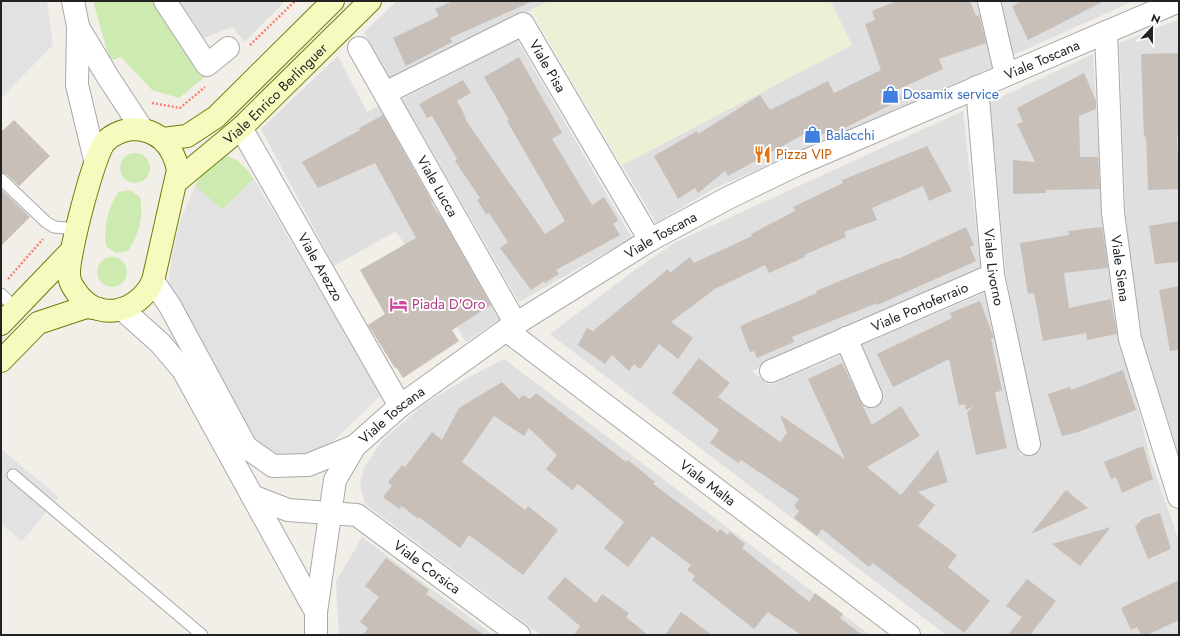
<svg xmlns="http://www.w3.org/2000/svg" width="1180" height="636" font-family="Jost,sans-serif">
<rect width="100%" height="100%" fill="#f2efe9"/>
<g fill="#e0dfdf">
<polygon points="180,1 285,1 245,42 232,27 204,38"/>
<polygon points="397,1 549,1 391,81 364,32"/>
<polygon points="830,1 980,1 996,66 713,189 656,223 622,165 852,45"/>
<polygon points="998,1 1134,1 1011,56"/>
<polygon points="1179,19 1179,455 1141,336 1126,222 1119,43"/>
<polygon points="517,40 632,238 519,302 402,99"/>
<polygon points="1093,54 1103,214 1125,353 1150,458 1179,541 1179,635 946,635 550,334 636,269 676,242 963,111 981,271 752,371 769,385 842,355 865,408 884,399 860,346 986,292 1020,456 1041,450 1006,276 990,102"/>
<polygon points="338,56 367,112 383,103 503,317 466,342 396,231 334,266 261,129"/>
<polygon points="504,359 870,635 541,635 365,504 360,485 364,468 382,441 424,404 469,377"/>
<polygon points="362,537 493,635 339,635 336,582"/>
</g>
<polygon fill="#eef0d5" points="549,1 830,1 852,45 622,165 531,10"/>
<g fill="#cdebb0">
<polygon points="93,1 156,1 205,77 179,98 152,90 121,57 110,61"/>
<circle cx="135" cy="168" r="15"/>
<path d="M227,156C240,160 246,168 254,179L222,210L195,186C204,171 209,160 227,156Z"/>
<path d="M130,190L140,197C144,215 139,235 128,251L116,253L106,246C103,228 108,207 118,192Z"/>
<circle cx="112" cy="272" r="15"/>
</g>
<g fill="#e2e2e2">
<polygon points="1,1 47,1 53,45 1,98"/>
<polygon points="254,179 381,395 322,452 297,459 277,456 257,447 168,286 172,254 181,219 195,186 223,210"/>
<polygon points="1,449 59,497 22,541 1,524"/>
</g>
<g fill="#c7bfb8">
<polygon points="453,1 533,1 450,38 452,42 406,66 393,38 439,16 435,9"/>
<polygon points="896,1 970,1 976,16 979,15 986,43 939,59 943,69 897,90 902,99 829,136 827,132 814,139 810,131 728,176 725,171 698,193 695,188 678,199 654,156 697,131 698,134 760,95 770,110 828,81 834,93 881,70 865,24 875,20 872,11"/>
<polygon points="1022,1 1104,1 1028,40 1012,6"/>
<polygon points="1179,53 1179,135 1177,135 1179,189 1148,190 1146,136 1144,137 1141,54"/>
<polygon points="519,57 562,133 552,139 592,205 604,197 618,220 613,224 620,235 556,270 559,274 545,283 544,281 531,290 500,248 508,242 489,213 486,214 477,200 480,198 455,161 457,159 432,116 427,118 419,104 463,80 471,93 457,101 466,118 465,119 545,234 565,221 507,121 509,120 484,77"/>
<polygon points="1084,73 1096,101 1096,109 1079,116 1080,157 1098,157 1100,189 1046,190 1046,193 1013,194 1013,160 1035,162 1017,124 1023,122 1017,108"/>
<polygon points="383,115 432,202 431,203 444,222 491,305 452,330 459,341 403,378 396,367 395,368 368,325 385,314 360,270 416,238 415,236 375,163 318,188 302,162 360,130 359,128"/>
<polygon points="14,120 50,156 19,186 6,174 1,172 1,132"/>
<polygon points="927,146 952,191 929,201 923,186 872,208 877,220 844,232 846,237 804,255 805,257 769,273 765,265 715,289 671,322 693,338 678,359 659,344 640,369 634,364 629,371 612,355 605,364 578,345 587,328 593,331 668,269 670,273 690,257 694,263 752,236 751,234 795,211 793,207 843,183 842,180"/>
<polygon points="1,189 30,217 1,246"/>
<polygon points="1179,221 1179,262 1155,264 1149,226"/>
<polygon points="966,227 974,245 970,247 976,261 877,305 877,303 792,337 794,342 757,358 754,351 750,352 740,326 817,293 816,291 847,278 897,258 898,259"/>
<polygon points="1102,227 1108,268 1064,273 1069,308 1111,299 1117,334 1087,340 1086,333 1043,341 1034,293 1028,294 1020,243 1069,235 1068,231"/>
<polygon points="1179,286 1179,350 1170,351 1159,290"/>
<polygon points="980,301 994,338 991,339 1002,390 995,393 1007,448 976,455 967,413 973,406 966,410 965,404 959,406 949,359 893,387 877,354 952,318 950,313"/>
<polygon points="699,358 730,383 718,397 780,442 787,433 780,415 845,459 808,379 842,363 872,425 901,406 920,436 867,467 901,495 938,450 948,482 918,492 935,505 918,526 957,555 948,567 990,601 964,633 873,563 869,567 822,529 817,536 794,518 799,511 794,506 799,499 741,460 738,463 710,443 719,430 672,393"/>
<polygon points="1123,370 1136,410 1078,432 1062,436 1048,394 1070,387 1071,390"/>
<polygon points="502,382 519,399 523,395 530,399 536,393 626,462 628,460 655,482 653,484 718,532 720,529 727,535 730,532 745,544 742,548 809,602 815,593 843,614 840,618 862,635 801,635 768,612 754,629 692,580 695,576 687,570 691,565 652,536 628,567 604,548 624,522 578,484 572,490 546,469 557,455 529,428 524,436 494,416 462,462 525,510 528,506 558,530 523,575 469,535 460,548 419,517 418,519 402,506 399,509 383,497 392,486 388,482 402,465 405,467 432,432 442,440 459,408"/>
<polygon points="1143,446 1153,479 1122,493 1116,477 1111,479 1104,462"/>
<polygon points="1066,490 1088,508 1031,534"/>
<polygon points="1160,513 1171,549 1148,559 1135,527 1142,519"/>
<polygon points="1111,527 1080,566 1052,544"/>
<polygon points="386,558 429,590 426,594 484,635 363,635 368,628 360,622 379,597 365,586"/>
<polygon points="565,577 596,603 602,594 629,613 626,617 648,635 574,635 580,626 547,598"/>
<polygon points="1027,579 1056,601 1030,635 1008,635 1022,617 1006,606"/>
<polygon points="1179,580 1179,620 1147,635 1141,635 1137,627 1131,630 1121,608"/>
<polygon points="681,612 712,635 665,635"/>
</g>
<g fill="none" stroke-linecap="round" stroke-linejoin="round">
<defs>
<g id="service">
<polyline points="1,179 46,222 54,227 77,229"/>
<polyline points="1,294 15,308"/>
<polyline points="13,475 202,635"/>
</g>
<g id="minor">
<polyline points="73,1 78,26 77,85 95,160"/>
<polyline points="165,1 207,65 228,48"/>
<polyline points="989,1 1006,75"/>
<polyline points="78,27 108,77 142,129"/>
<path id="s1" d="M1106,32L1113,213L1130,339L1179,497"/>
<path id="s2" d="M359,48L516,324"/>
<path id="s3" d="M977,87L993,275L1029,444"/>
<path id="s4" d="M385,93L523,24L650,240"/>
<path id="s5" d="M241,128L400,406"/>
<polyline points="153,281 170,306 246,447 273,466 308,465 355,446"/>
<polyline points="122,309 160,343 183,370 316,612"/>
<path id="s6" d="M506,330L909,635"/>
<polyline points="846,338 871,396"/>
<path id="s7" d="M771,371L993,275"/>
<path id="s8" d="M252,496L288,510L357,515L519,635"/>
<path id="s9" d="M316,635V612L335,480L355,446L400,406L506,330L650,240L728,198L796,165L1179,1"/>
</g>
<g id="secondary">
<path d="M132,129C158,129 173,145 178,170L153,281C138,313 97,324 75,290C72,286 69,279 69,274C68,256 94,154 105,142C112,134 121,131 132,129Z"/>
<polyline points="163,139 187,136 216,117 333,1"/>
<path id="s10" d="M176,182L241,128L370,1"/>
<polyline points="1,324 72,250"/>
<polyline points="1,361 38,323 86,307 99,309"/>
</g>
</defs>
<use href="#service" stroke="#a9a9a9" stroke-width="13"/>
<use href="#minor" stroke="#a9a9a9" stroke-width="24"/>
<use href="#secondary" stroke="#707d05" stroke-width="24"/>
<g stroke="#fa8072" stroke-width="2.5" stroke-dasharray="2 2" stroke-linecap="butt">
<polyline points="250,45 295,1"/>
<polyline points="152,103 180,108 205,87"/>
<polyline points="8,279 43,239"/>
</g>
<use href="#service" stroke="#fff" stroke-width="11"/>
<use href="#minor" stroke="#fff" stroke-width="22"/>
<use href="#secondary" stroke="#f7fabf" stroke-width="22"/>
</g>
<defs>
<symbol id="shop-bare" viewBox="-9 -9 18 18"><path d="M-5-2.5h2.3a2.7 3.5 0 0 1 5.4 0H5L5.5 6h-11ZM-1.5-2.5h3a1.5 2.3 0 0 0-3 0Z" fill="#3f7fe0" stroke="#fff" stroke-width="2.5" paint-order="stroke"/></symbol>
<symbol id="restaurant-bare" viewBox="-9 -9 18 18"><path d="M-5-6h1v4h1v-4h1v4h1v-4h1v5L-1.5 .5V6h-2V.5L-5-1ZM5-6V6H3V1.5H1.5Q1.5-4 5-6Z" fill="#e8710a" stroke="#fff" stroke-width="2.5" paint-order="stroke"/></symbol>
<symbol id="hotel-bare" viewBox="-9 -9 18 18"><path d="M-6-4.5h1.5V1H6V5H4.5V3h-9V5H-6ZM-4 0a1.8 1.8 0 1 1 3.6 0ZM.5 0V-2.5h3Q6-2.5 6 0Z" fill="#d1479c" stroke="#fff" stroke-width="2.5" paint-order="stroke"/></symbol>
</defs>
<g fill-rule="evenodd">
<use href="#shop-bare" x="878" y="82" width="25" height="25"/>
<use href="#shop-bare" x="800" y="122" width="25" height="25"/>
<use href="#restaurant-bare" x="750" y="142" width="25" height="25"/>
<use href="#hotel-bare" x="386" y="292" width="25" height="25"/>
</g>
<g text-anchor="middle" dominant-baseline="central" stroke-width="4" stroke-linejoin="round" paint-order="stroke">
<g font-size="14" fill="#222" stroke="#fff">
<text stroke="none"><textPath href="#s9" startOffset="988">Viale Toscana</textPath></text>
<text stroke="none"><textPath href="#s4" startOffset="203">Viale Pisa</textPath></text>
<text stroke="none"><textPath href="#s10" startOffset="133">Viale Enrico Berlinguer</textPath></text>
<text stroke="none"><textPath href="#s2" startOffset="159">Viale Lucca</textPath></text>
<text stroke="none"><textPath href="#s9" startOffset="568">Viale Toscana</textPath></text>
<text stroke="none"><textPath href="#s5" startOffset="160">Viale Arezzo</textPath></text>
<text stroke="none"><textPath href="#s3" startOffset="181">Viale Livorno</textPath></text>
<text stroke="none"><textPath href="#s1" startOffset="237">Viale Siena</textPath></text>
<text stroke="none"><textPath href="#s7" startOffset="162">Viale Portoferraio</textPath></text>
<text stroke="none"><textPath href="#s9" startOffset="244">Viale Toscana</textPath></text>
<text stroke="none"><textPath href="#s6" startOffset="253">Viale Malta</textPath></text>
<text stroke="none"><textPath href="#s8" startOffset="195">Viale Corsica</textPath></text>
</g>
<g font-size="14" fill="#366cbe" stroke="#fff" text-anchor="start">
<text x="903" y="94">Dosamix service</text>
<text x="826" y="135">Balacchi</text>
</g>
<g font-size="14" fill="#c56008" stroke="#fff" text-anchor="start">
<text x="776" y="154">Pizza VIP</text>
</g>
<g font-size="14" fill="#b23c85" stroke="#fff" text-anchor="start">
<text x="412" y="304">Piada D'Oro</text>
</g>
</g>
<rect width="1180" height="636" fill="none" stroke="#222222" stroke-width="4"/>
<g transform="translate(1152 28) rotate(22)" stroke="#ffffff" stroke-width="3" paint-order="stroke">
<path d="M0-3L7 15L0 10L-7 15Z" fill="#222222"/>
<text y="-6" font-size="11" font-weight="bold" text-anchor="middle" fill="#222222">N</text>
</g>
</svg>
